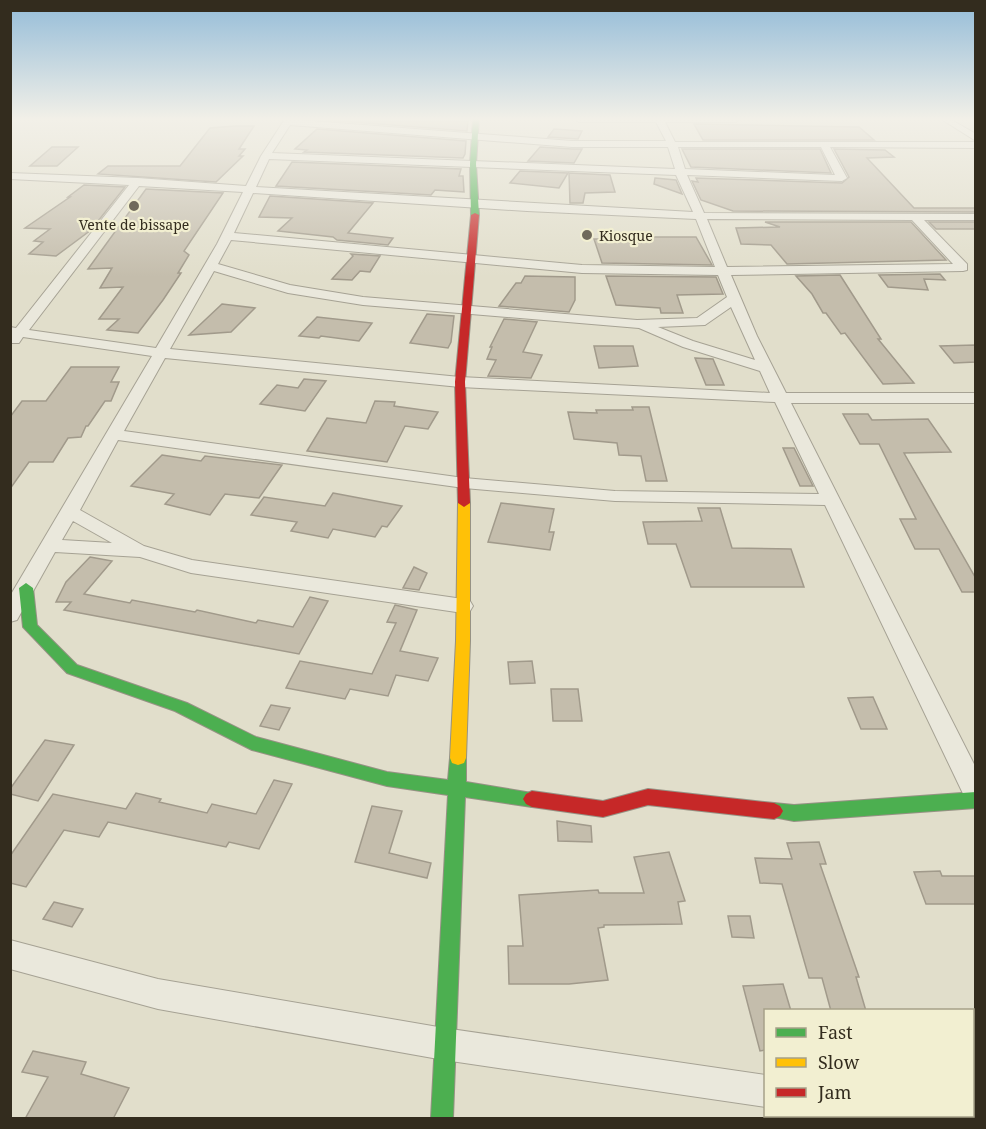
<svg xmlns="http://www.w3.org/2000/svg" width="986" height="1129" font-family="'Noto Serif',serif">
<rect width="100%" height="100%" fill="#e1decb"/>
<g fill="#c4bdac" stroke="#a19a8b" stroke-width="1.5">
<polygon points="330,119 468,119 467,131 328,120"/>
<polygon points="694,124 859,127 874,140 703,140"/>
<polygon points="235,126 254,126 239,149 245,149 239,156 243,156 216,182 98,174 108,166 180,166 210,128"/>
<polygon points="317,129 466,141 465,154 463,158 304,152 307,150 295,149"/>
<polygon points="554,129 582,131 578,139 548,137"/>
<polygon points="52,147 78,147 57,166 30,166"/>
<polygon points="540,147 572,149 582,149 574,163 528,161"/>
<polygon points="682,149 820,149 831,173 691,167"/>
<polygon points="834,149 885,150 894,157 867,158 914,208 975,208 975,212 733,211 701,200 692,181 698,182 696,178 842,183 849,177"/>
<polygon points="292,162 461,169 459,176 463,176 464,192 435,190 431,195 276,186"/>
<polygon points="520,171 568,173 559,188 510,183"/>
<polygon points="569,173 610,175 615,192 585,193 583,203 570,203"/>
<polygon points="655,178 676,180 682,194 654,184"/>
<polygon points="84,185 125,187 91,230 56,256 29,254 43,242 34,241 50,229 25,228 70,197 68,197"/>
<polygon points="146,189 223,193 184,251 189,255 178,273 181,273 163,300 138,333 107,330 119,319 99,319 123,287 100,288 112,268 88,269"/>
<polygon points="270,196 373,203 348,233 393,238 388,245 337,240 333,237 278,231 292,218 259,217"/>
<polygon points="765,222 911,222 946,260 787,264 771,245 741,244 736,228 780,227"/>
<polygon points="929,222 975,222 975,229 936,229"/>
<polygon points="630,237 696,237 712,265 602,263 594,239 630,239"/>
<polygon points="351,254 380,256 370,272 360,271 352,280 332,279 353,256"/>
<polygon points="940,274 945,280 924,279 928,290 888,287 879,275"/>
<polygon points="840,275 881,339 878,339 914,383 883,384 845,333 841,334 826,313 823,313 812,294 796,276"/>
<polygon points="525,276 575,277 575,300 569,312 499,306 516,283 521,283"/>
<polygon points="606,276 716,277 723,294 677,295 683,313 661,313 660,308 616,305"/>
<polygon points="222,304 255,308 231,332 189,335"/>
<polygon points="427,314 454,316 451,342 448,348 410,343"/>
<polygon points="317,317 372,323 359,341 321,336 319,338 299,336"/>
<polygon points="504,319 537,322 523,352 542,355 531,378 488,376 496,360 487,359 492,347 490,347"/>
<polygon points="975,345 975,362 954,363 940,346"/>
<polygon points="594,346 633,346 638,366 599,368"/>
<polygon points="695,358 713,359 724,385 706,385"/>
<polygon points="71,367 119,367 111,382 119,382 111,401 105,401 88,426 86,426 81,437 68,438 53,462 29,462 10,489 10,417 22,401 46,401"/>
<polygon points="304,379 326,381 305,411 260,404 277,385 298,388"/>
<polygon points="375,401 395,402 394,406 438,412 428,429 405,426 387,462 307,451 327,418 366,423"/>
<polygon points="632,407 649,407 667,481 646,481 641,456 619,455 617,443 574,439 568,412 597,413 596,410 633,410"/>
<polygon points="843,414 868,414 872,420 928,419 951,452 904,453 975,577 975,592 962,592 939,549 915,549 900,519 916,519 879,444 860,444"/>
<polygon points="783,448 794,448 813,486 800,486"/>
<polygon points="162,455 201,461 205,456 282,465 259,498 225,494 210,515 165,504 174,494 131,486"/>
<polygon points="333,493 402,506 387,527 382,526 375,537 333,529 328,538 291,531 297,522 251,515 264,497 325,506"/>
<polygon points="501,503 554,509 549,532 554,532 550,550 488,542"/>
<polygon points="698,508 720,508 732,548 791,549 804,587 691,587 676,544 648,544 643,522 702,521"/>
<polygon points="90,557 112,561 84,594 130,603 132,600 195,612 197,610 256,623 258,620 293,627 310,597 328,601 299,654 64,610 71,602 56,602 66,582"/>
<polygon points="414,567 427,573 419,590 403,588"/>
<polygon points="395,605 417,610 400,651 438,658 428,681 396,675 388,696 350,689 345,699 286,688 300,661 372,674 396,623 387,622"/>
<polygon points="532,661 535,683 510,684 508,662"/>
<polygon points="551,689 578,689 582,721 553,721"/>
<polygon points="873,697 887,729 861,729 848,698"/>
<polygon points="271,705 290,708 279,730 260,726"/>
<polygon points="45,740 74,745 38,801 10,794 10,789"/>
<polygon points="274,780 292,784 259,849 229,842 226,847 108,822 99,837 64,830 26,887 10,883 10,856 53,794 126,809 136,793 161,799 159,802 207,813 212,804 256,814"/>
<polygon points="372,806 402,811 389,853 431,863 427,878 355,862"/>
<polygon points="557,821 591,826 592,842 558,841"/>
<polygon points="819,842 826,864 820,864 859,977 856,977 866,1011 831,1011 822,978 809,978 782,884 760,883 755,858 792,859 787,843"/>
<polygon points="669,852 685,901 678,902 682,924 604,925 604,927 598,928 608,980 569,984 509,984 508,946 523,946 519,895 598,890 599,893 644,893 634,857"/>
<polygon points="940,871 942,876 975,876 975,904 926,904 914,872"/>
<polygon points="54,902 83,909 72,927 43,919"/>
<polygon points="728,916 750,916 754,938 732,937"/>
<polygon points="783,984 791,1011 765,1011 765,1050 760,1051 743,986"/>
<polygon points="33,1051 86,1062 81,1074 129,1088 113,1119 25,1119 48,1077 22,1072"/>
</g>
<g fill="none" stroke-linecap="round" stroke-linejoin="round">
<defs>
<g id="street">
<path d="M285,119L572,141H666L656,122H579L575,119H740L736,122H665L675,142H976V148L830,147L847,178L842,181L687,175L704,213L976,214V220H924L967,264V270L963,271L731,275L757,336L786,393H976V403H791L976,768V805L967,802L825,505L615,501L464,488L118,440L80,510L144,546L192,560L463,599L470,601L473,606L470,611L463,613L191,573L140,557L55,552L17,620L10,622V596L152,356L23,337L19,343H10V327L16,328L129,185L10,179V173L138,178L246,186L261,156ZM290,125L572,147H668L675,169L272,153ZM678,147H821L835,175L685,169ZM269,159L676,175L693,212L256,187ZM139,186L243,192L217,244L156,348L29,330ZM253,193L527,211L696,219L715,267L582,265L234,233ZM707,219L912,220L953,264L727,267ZM231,240L582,273L718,275L727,297L697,318L637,320L363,297L290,285L218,264ZM214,271L288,293L363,305L639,328L683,347L760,371L770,393L460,377L170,349ZM731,307L755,360L693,341L658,327L705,325ZM165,358L460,387L775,402L819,494L615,491L464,478L124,431ZM73,521L112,543L62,540Z"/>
<polygon points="941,119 950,119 976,134 976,141"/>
<polygon points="10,940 158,979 444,1028 766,1075 766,1107 444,1060 158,1009 10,969"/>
<polygon points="972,1085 976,1086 976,1118 968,1116 972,1116"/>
</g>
<g id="fast">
<polygon points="473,119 479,119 476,164 479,215 475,217 471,215 470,164"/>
<polygon points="26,583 33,588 37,625 77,665 187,703 256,737 387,772 448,780 450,758 452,753 458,751 464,753 466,758 466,782 538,794 541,799 538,804 532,807 465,797 453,1118 431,1118 448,795 387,786 252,750 175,711 67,673 23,627 19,588"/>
<polygon points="976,792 976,808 794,821 768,816 765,811 768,806 774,803 794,805"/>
</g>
<polygon id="slow" points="464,499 470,503 470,641 466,758 464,763 458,765 452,763 450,758 456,641 458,503"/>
<g id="jam">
<polygon points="475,213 479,215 465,382 470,503 464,507 458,503 455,382 471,215"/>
<polygon points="648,789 774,803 780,806 783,811 780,816 774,819 648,805 603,817 532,807 526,804 523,799 526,794 532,791 603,801"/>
</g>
</defs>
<use href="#street" stroke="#a6a294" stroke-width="2"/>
<use href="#fast" stroke="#969284" stroke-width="2"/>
<use href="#slow" stroke="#969284" stroke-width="2"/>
<use href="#jam" stroke="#969284" stroke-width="2"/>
<use href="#street" fill="#eae8dc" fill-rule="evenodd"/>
<use href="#fast" fill="#4caf50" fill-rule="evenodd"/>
<use href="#slow" fill="#ffc107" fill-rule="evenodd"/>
<use href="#jam" fill="#c62828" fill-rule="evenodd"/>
</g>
<linearGradient id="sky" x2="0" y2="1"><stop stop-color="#94bcd8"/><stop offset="0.43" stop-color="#f2f0e8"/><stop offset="1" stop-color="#f2f0e8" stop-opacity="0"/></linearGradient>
<rect width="986" height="277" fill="url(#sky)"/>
<g fill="#706a5b" stroke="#f2efd1" stroke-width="2">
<circle cx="134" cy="206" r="6"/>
<circle cx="587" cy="235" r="6"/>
</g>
<g text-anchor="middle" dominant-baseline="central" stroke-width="4.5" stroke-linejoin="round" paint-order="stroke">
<g font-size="14" fill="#332c1e" stroke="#f2efd1">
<text x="134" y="224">Vente de bissape</text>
<text x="599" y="235" text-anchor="start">Kiosque</text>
</g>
</g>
<rect width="986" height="1129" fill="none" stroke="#332c1e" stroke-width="24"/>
<rect x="764" y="1009" width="210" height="108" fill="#f2efd1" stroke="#a6a189" stroke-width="1.5"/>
<rect x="776" y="1028" width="30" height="9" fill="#4caf50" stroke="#a6a189" stroke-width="1.5"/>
<text x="818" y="1039" font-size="18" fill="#332c1e">Fast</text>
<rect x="776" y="1058" width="30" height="9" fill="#ffc107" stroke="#a6a189" stroke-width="1.5"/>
<text x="818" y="1069" font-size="18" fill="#332c1e">Slow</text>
<rect x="776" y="1088" width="30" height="9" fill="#c62828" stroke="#a6a189" stroke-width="1.5"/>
<text x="818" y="1099" font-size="18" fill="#332c1e">Jam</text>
</svg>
